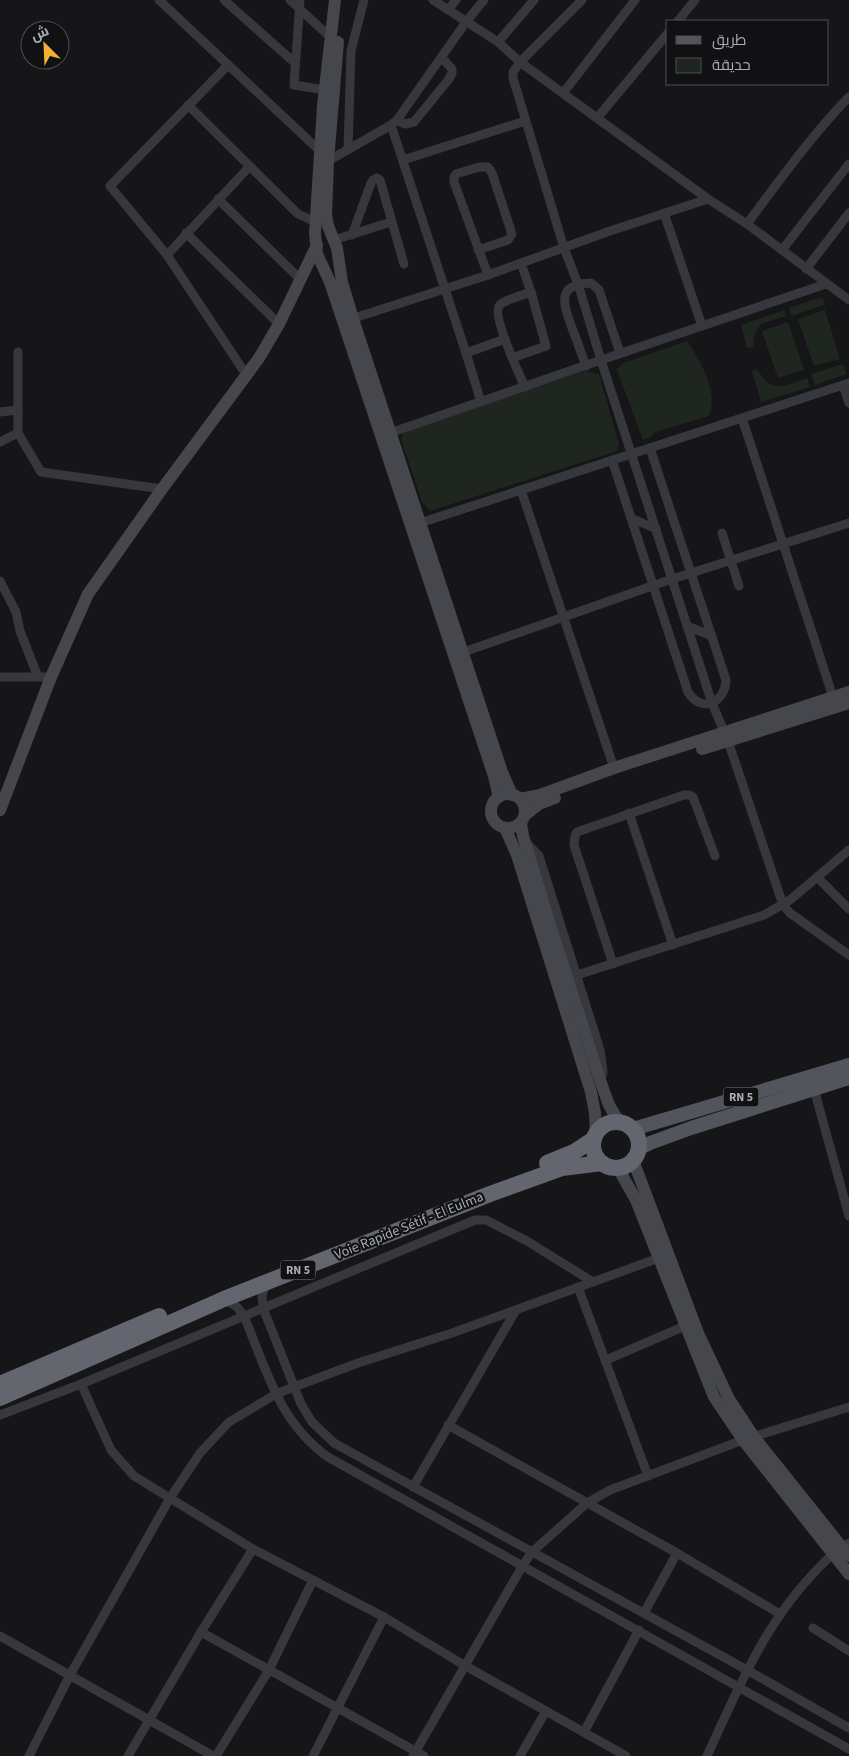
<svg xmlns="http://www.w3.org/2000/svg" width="849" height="1756" font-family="'Source Sans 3',Cairo,sans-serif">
<rect width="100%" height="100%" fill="#161618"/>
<g fill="#1e261f">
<polygon points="822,297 825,303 824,305 791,316 789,308"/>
<polygon points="784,310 786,316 761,324 755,334 753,347 747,348 741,325"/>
<polygon points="825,310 840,359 814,366 798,319"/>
<polygon points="788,322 804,370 778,378 762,331"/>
<path d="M687,341C699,359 710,378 712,400C712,405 710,411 709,416L655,432L651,437L643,440L617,370L621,364Z"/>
<polygon points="843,364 847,374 815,385 811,374"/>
<path d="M757,369C773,395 783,386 807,378L810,387L761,402L752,371Z"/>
<polygon points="585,371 599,374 619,444 617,451 430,511 422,502 401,439 404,430"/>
</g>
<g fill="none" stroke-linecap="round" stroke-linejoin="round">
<g stroke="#37383d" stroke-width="9">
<polyline points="159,0 320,151"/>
<polyline points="224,0 295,63"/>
<polyline points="290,0 330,37"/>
<polyline points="300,0 294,85 325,90"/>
<polyline points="433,0 498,42 520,62 582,0"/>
<polyline points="448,10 456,0"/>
<polyline points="678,21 695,0"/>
<polyline points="498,42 534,0"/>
<polyline points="228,65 110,186 167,255 247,376"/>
<polyline points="564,92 635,0"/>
<polyline points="188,105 298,214 316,222"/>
<polyline points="598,117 668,33"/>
<polyline points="397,120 405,124 414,122 449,79 452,73 452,69 442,58"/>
<polyline points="391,125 466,353 481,402"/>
<polyline points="348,149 351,51 364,0"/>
<polyline points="403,160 525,121"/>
<polyline points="328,161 391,125 397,120 466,22 484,0"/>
<polyline points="218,199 300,279"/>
<polyline points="664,213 702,326"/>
<path d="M747,224C779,181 811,136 849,97"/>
<polyline points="186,233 279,324"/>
<polyline points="352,235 371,183 373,180 377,178 380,180 404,264"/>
<polyline points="334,240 391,222"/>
<polyline points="478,250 508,240 512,234 492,173 488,167 479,167 456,174 454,177 454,182 488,275"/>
<polyline points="782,250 849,164"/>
<polyline points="167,255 250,166"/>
<polyline points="806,269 849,213"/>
<polyline points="849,300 747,224 708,199 520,62 513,72 513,78 564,248 578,284 601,360 712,703 728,741 783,905 790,913 849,955"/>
<polyline points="348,320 488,275 610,231 708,199"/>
<polyline points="18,352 18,433 41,472 162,489"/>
<polyline points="466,353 505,339"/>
<polyline points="512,358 546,346 531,292 521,263"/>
<path d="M586,366C581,353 577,340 572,328C563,303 556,284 591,283L599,290L620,353"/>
<polyline points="843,385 849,403"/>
<path d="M525,387C519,374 492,316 499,306C503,300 524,295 531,292"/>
<polyline points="0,412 18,410"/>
<polyline points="742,418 833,697"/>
<polyline points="387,434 601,360 826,284"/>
<polyline points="0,442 18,433"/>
<path d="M612,460L688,692C702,714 725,703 726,680L650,448"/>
<polyline points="521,490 614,768"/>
<polyline points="631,518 656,529"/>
<polyline points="417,524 849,383"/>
<polyline points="722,533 739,586"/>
<polyline points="0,581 16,612 20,631 38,677"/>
<polyline points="687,626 712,636"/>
<polyline points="458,654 672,579 849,523"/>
<polyline points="0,677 44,677"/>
<polyline points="629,813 673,945"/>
<polyline points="525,841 539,856 600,1050 603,1072 601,1080"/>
<polyline points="818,878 849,909"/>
<polyline points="613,964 574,845 575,836 577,832 684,795 689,795 693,797 715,856"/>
<polyline points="577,975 764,915 790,900 849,850"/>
<polyline points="814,1089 849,1216"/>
<polyline points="266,1283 262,1296 263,1308 301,1404 312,1422 334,1443 747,1670 849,1728"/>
<polyline points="578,1287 648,1476"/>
<path d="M224,1299L237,1307L244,1316C266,1369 279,1422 328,1457L849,1749"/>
<polyline points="606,1360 685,1326"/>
<polyline points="81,1384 475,1220 486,1220 527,1241 593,1282"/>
<polyline points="0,1415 81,1384 111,1450 134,1476 253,1549"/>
<polyline points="448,1425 677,1553 780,1614"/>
<polyline points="413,1487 516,1310"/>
<polyline points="644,1613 677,1553"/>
<polyline points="813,1628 849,1651"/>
<polyline points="201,1632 424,1756"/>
<polyline points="0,1636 213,1756"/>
<polyline points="584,1732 639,1630"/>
<polyline points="29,1756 70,1675 170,1498 200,1453 229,1422 276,1394 294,1387 358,1363 452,1333 659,1258"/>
<polyline points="128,1756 201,1632 253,1549 384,1617 464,1665 626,1756"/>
<polyline points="216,1756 269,1670 313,1580"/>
<polyline points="313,1756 384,1617"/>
<polyline points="413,1756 523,1565 532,1552 587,1503 610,1490 743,1440 849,1407"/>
<polyline points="520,1756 546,1711"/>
<path d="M707,1756C736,1693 763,1627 812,1575C823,1563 834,1551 849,1543"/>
</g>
<g stroke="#45474d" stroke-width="12">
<polyline points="335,0 323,106 315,233 317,254 330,282 494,776 499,797"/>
<polyline points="338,42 328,161 326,215 328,226 337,248 342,282 353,319 502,772 512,795"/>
<polyline points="702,749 849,703"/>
<circle cx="508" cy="811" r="17"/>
<polyline points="520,799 540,795 614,768 849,692"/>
<polyline points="0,810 51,677 88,594 162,489 259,358 279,324 317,245"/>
<polyline points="525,815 539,804 555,798"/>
<polyline points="521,823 523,836 550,925 601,1083 609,1105 619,1122"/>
<polyline points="505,828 517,855 591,1092 595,1113 596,1133"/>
<polyline points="633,1160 698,1333 729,1399 754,1437 849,1556"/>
<polyline points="618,1168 636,1200 714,1397 743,1440 849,1574"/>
</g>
<g stroke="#53555c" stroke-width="14">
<polyline points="633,1129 849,1065"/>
<polyline points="638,1149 650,1143 691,1128 849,1078"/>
</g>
<g stroke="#63666e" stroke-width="16">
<circle cx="616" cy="1145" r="23"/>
<polyline points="547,1163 574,1152 594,1139"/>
<polyline points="0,1384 159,1316"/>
<polyline points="0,1398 224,1299 490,1194 562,1168 602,1163"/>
</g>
</g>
<g text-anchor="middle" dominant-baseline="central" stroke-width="4.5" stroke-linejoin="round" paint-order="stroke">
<g fill="#111113" stroke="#7b7e86" stroke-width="1">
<rect x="723.5" y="1087.5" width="35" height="19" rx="4"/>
<rect x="280.5" y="1260.5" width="35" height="19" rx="4"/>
</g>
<g font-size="12" font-weight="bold" fill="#a8adb8">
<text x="741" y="1097">RN 5</text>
<text x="298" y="1270">RN 5</text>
</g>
<g font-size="14" fill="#a8adb8" stroke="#111113">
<text transform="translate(409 1226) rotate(-22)">Voie Rapide Sétif - El Eulma</text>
</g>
</g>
<rect x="666" y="20" width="162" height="65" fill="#111113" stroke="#4d4f55"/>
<rect x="676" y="36" width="25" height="8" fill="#53555c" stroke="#4d4f55"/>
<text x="712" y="45" font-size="15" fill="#a8adb8">طريق</text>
<rect x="676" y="58" width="25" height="15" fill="#1e261f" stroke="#4d4f55"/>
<text x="712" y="70" font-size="15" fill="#a8adb8">حديقة</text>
<g transform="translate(45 45) rotate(336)"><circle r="24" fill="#111113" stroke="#4d4f55"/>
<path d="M0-4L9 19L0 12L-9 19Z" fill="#f2b134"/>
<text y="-8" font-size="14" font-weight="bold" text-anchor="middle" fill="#a8adb8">ش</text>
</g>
</svg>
